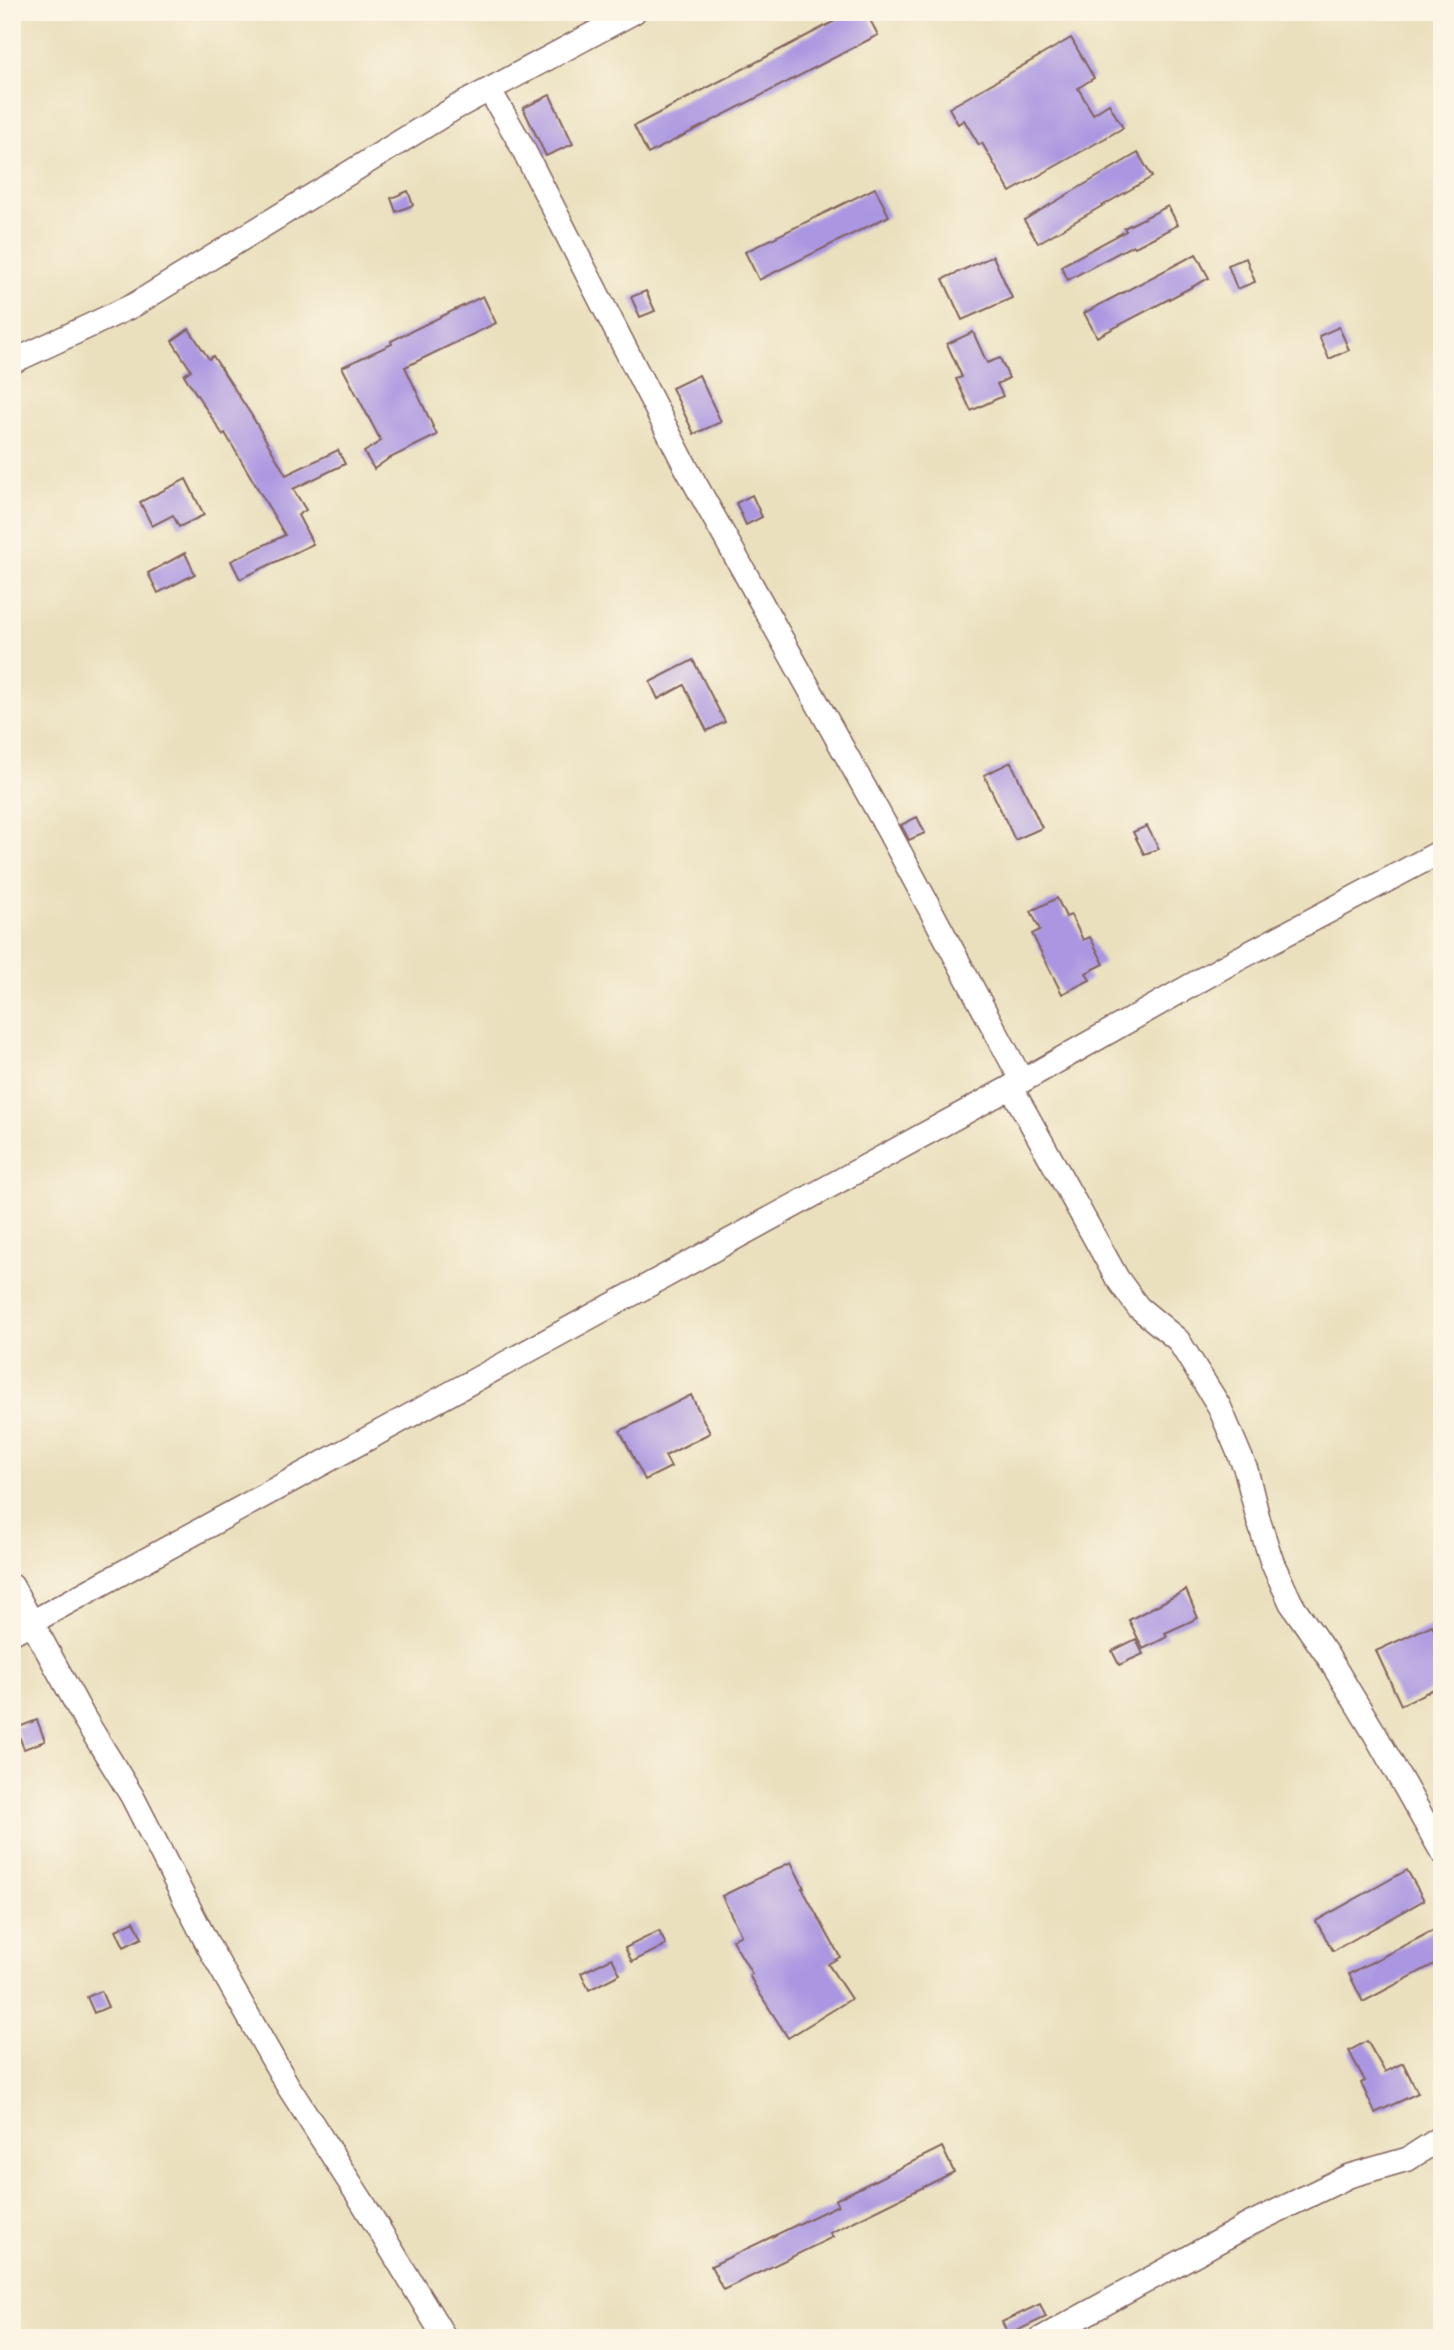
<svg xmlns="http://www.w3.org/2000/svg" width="1454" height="2350" font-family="Itim,sans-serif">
<rect width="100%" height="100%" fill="#fcf5e5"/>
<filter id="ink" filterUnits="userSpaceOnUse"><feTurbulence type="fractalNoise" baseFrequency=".0143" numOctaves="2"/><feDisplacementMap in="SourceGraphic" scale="14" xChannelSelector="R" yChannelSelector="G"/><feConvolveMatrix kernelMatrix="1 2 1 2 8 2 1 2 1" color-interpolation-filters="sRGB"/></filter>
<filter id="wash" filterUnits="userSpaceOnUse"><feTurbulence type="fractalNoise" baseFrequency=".00686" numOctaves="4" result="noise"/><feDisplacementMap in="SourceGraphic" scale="28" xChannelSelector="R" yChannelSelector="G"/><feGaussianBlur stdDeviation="1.57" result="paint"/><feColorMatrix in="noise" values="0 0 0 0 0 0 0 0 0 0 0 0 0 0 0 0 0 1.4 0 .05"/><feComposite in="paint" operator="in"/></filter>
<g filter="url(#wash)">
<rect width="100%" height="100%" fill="#eae0be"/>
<g id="blocks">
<g fill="#ab97e1">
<polygon points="852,12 866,12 878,35 648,154 634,126"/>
<polygon points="1071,38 1094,78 1078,88 1093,114 1109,104 1123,128 1010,192 982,143 979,145 964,120 958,124 949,108"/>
<polygon points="550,95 573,144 546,156 523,108"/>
<polygon points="1138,153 1152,177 1038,243 1024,220"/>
<polygon points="875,188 889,216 759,280 745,252"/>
<polygon points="408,191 413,205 396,212 391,198"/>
<polygon points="1168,206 1178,225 1135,247 1133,245 1068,280 1061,266 1126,231 1124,228"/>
<polygon points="1196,254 1209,278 1097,337 1084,313"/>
<polygon points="993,256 1012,298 962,320 943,279"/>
<polygon points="1246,258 1255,282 1237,289 1228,265"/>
<polygon points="646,291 655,311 640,317 631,297"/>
<polygon points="483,296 496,323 405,367 437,435 388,459 374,469 364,452 381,441 342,367 392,344 391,341"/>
<polygon points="1339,327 1349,350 1329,359 1319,336"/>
<polygon points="189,329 209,359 213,356 252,416 286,475 338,450 345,464 293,489 306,510 298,515 313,544 240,579 231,561 285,535 225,433 223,435 184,375 191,370 172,341"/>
<polygon points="973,332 987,363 1000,358 1009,378 997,384 1003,396 971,411 956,379 962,377 947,344"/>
<polygon points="699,375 721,422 694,434 672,388"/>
<polygon points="186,479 204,515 179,527 173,515 152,526 140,502"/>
<polygon points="752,495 762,517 746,525 736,503"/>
<polygon points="185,553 195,574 158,593 148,573"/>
<polygon points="693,660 725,722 707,731 684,685 658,699 650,682"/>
<polygon points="1011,762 1042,828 1015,840 984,775"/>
<polygon points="917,817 925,833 909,840 901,825"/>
<polygon points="1147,826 1159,849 1144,854 1133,832"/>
<polygon points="1057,898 1066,917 1071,915 1083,940 1090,937 1104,964 1086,973 1090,980 1062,994 1032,934 1040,930 1031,911"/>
<polygon points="691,1395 710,1433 665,1456 671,1467 645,1480 620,1431"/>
<polygon points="1186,1590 1198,1618 1165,1633 1167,1637 1143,1649 1129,1620"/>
<polygon points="1432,1625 1442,1645 1442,1685 1401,1705 1376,1651"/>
<polygon points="1136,1639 1143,1654 1119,1665 1112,1651"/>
<polygon points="37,1720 45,1741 24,1749 16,1728"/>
<polygon points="791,1862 804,1888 802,1888 840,1957 828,1964 851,1999 788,2038 760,1994 749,1975 752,1974 732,1940 741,1935 722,1896"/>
<polygon points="1407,1870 1424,1900 1333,1951 1316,1921"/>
<polygon points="134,1921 142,1938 124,1947 116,1930"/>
<polygon points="1442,1926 1442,1960 1363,2002 1349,1974"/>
<polygon points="659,1931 666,1945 632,1962 625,1948"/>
<polygon points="612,1958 620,1974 589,1990 581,1973"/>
<polygon points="101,1991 108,2007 94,2013 87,1997"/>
<polygon points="1367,2041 1385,2072 1403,2063 1418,2093 1375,2113 1361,2083 1365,2081 1349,2051"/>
<polygon points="942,2147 954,2172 830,2233 833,2237 723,2290 711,2266 838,2205 835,2200"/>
<polygon points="1040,2304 1046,2317 1008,2335 1002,2322"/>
</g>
</g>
</g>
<g filter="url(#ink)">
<use href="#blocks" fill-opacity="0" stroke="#82635e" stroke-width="2"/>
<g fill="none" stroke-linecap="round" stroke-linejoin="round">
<defs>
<g id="minor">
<polyline points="490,91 518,139 687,469 888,830 1022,1081"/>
<polyline points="12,362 134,305 455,108 634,12"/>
<polyline points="1011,1087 1117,1278 1138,1307 1178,1340 1219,1406 1246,1470 1259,1522 1272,1562 1291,1603 1327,1655 1375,1734 1442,1852"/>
<polyline points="12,1586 84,1718 132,1796 209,1947 288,2086 363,2203 445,2338"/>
<polyline points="12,1633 1022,1081 1227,965 1442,851"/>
<polyline points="1042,2338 1250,2224 1349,2176 1408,2159 1442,2137"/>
</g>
</defs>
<use href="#minor" stroke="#82635e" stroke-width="26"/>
<use href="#minor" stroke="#fff" stroke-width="23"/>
</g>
</g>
<rect width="1454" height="2350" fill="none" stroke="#fcf5e5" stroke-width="42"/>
</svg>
